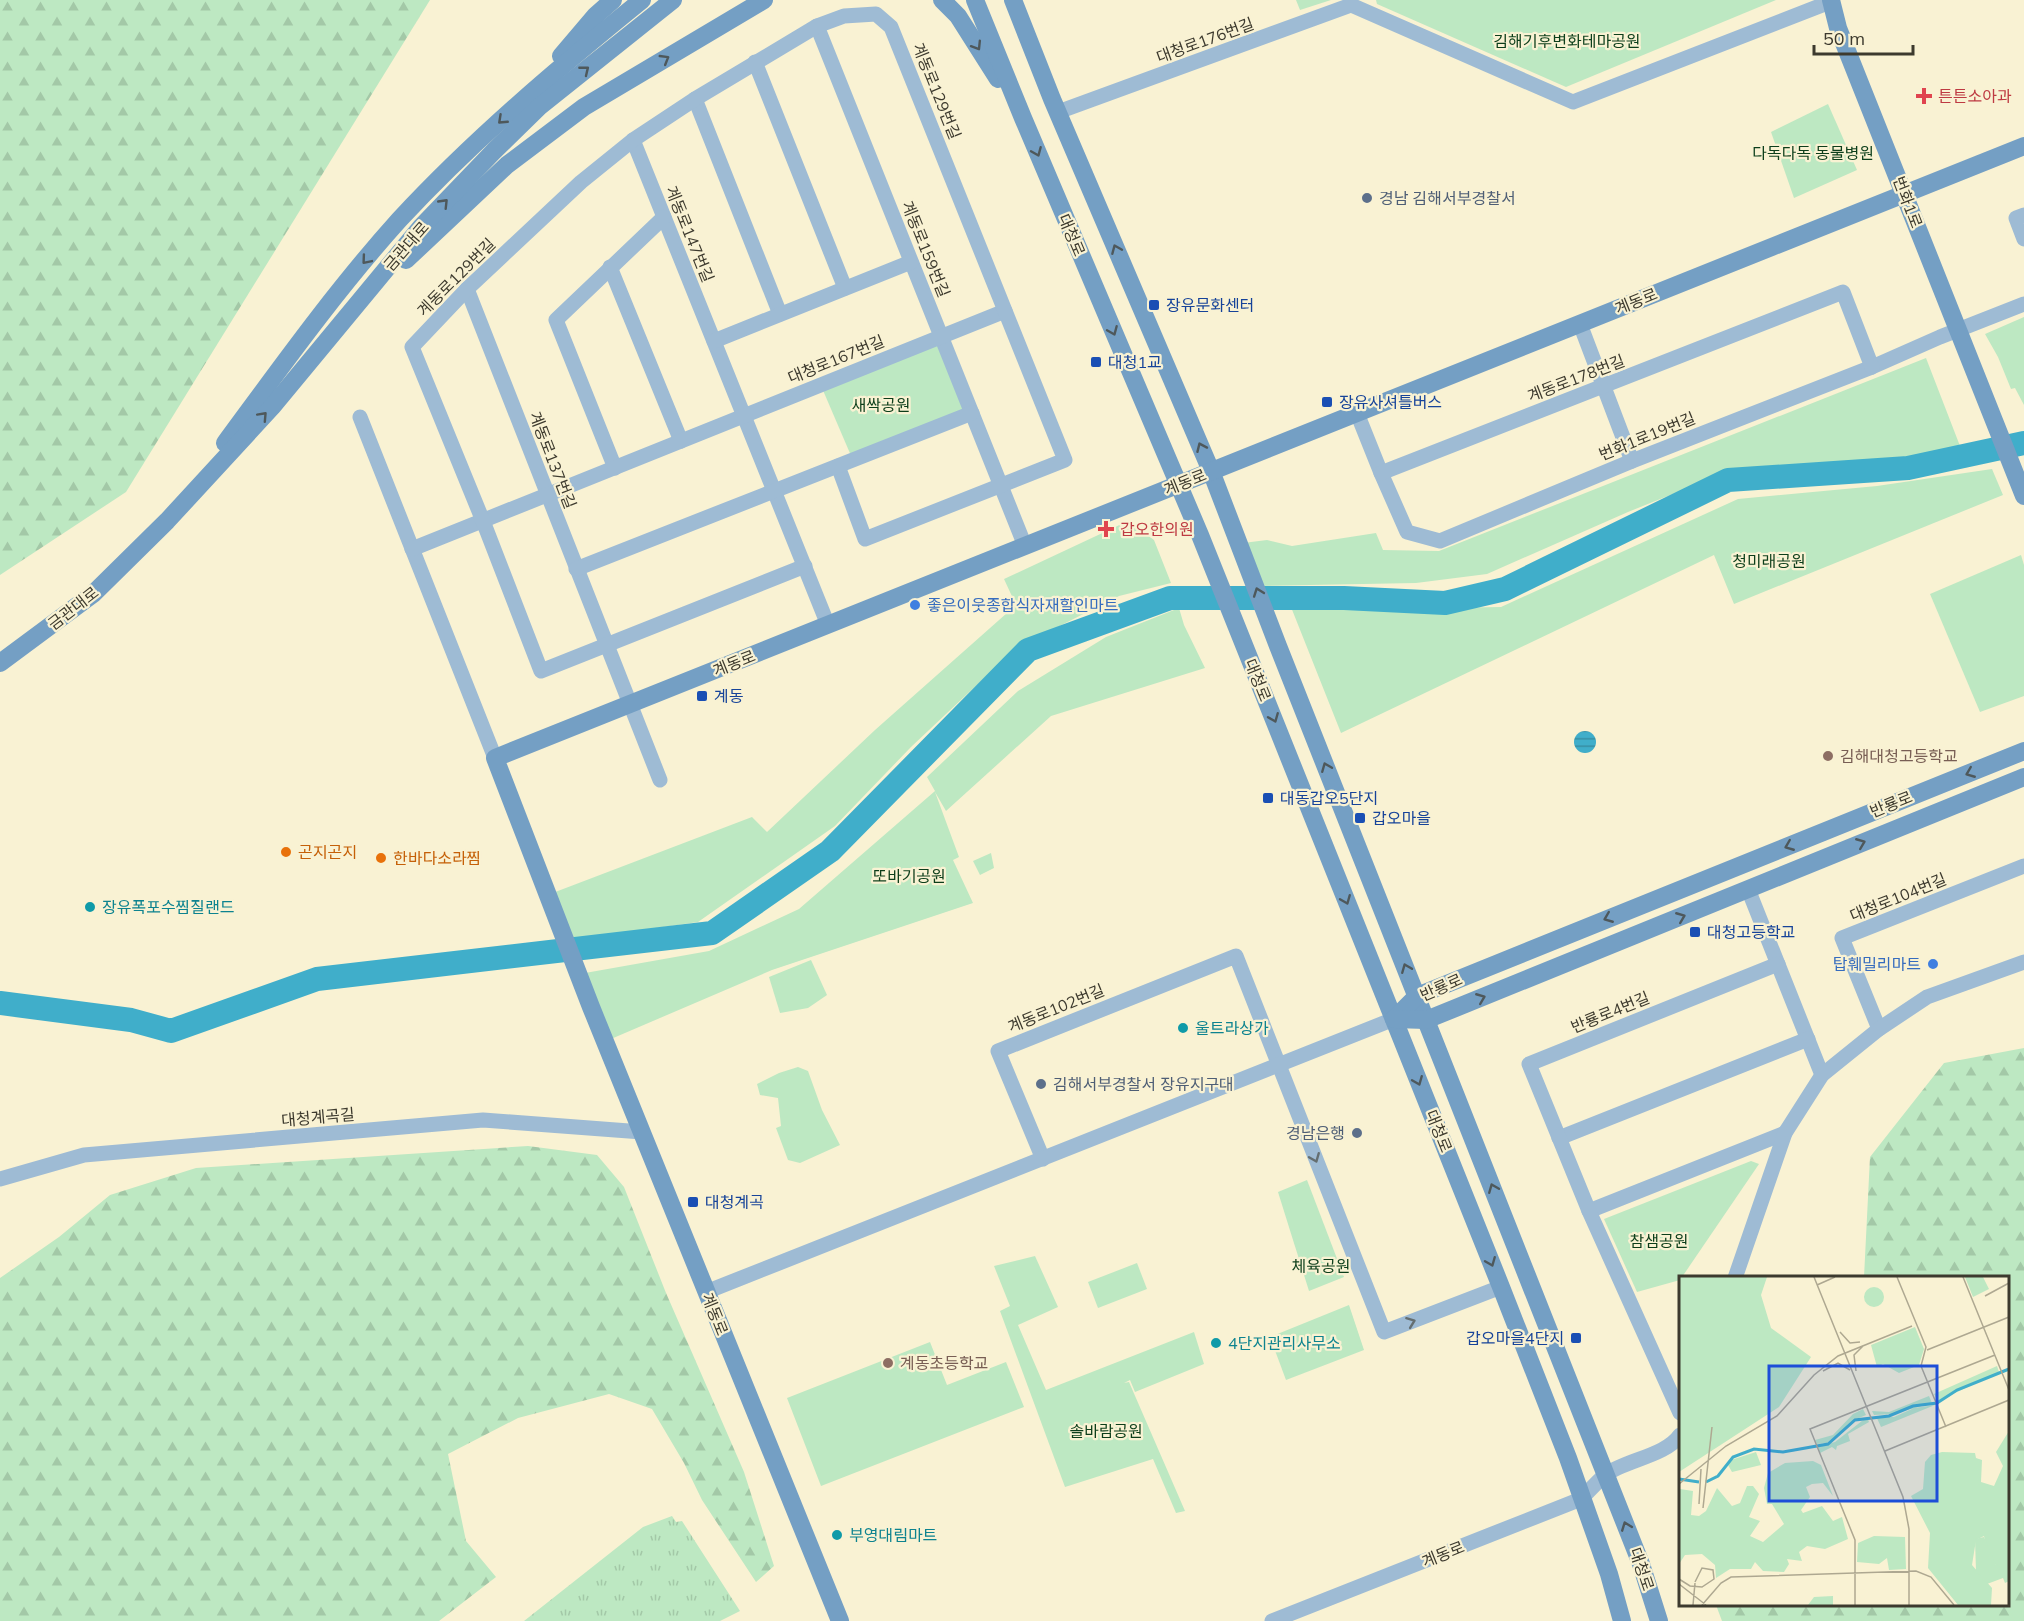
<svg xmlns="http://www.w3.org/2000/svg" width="2024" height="1621" font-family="Mulish,'Noto Sans KR',sans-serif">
<defs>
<pattern id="grass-tufts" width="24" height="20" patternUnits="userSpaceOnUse" patternTransform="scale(1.5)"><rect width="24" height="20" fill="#bde8c2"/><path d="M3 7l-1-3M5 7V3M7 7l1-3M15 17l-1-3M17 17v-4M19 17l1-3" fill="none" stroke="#a3c8a7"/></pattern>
<pattern id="forest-firs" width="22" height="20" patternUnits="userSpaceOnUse" patternTransform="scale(1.5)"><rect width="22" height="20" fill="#bde8c2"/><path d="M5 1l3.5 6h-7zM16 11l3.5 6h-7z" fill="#a3c8a7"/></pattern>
<pattern id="water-rules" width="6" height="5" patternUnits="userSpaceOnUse" patternTransform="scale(1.5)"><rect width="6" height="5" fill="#40aeca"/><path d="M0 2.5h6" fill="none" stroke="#378fa4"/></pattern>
</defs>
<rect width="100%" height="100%" fill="#f9f2d3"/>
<polygon fill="url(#grass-tufts)" points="672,1516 676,1522 682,1521 740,1611 720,1621 524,1621 643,1527"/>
<g fill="url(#forest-firs)">
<polygon points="0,0 430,0 126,492 0,575"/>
<polygon points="2024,1048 2024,1621 1722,1621 1716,1605 2008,1604 2008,1278 1864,1277 1870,1157 1944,1063"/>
<polygon points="528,1146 597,1155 624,1187 666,1293 744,1472 774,1566 756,1582 702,1500 684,1463 652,1409 609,1394 518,1418 448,1454 466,1541 496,1577 439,1621 0,1621 0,1278 59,1237 110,1195 196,1168"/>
</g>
<g fill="#bde8c2">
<polygon points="1296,0 1331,0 1300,10"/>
<polygon points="1376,0 1776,0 1566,87 1377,4"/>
<polygon points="1828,104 1857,170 1794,198 1771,132"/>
<polygon points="2024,317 2024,405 2015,388 2011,389 1998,357 1985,334"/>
<polygon points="940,341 969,410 852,458 822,388"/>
<polygon points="1926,358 1960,446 1903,460 1730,471 1628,512 1487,574 1416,583 1260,586 1243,543 1267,540 1292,546 1376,533 1383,550 1439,551"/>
<polygon points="1992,469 2003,495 1734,604 1714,555 1341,733 1289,602 1373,609 1501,607 1738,499 1877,486"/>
<polygon points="1128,521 1154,540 1171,583 1119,596 1016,648 911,747 835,826 698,922 574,940 550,894 752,817 767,832 875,730 1016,605 1004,579"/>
<polygon points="2021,555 2024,565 2024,696 1980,712 1930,594"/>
<polygon points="1179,608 1184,625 1205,668 1051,716 946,811 935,792 959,857 953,860 973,903 772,970 611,1039 585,973 709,951 799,909 935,791 927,777 1018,691 1106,637"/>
<polygon points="991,853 994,868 980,875 973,861"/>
<polygon points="811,960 827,995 808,1008 780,1013 769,977"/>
<polygon points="798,1067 808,1071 822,1110 840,1145 800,1163 788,1160 776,1128 781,1126 778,1098 760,1095 757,1084 779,1073"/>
<polygon points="1751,1161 1759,1164 1680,1280 1637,1292 1604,1219"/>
<polygon points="1307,1180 1344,1277 1309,1291 1278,1192"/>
<polygon points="1035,1256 1058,1307 1018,1325 1046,1390 1194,1332 1204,1364 1135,1392 1130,1380 1124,1383 1129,1382 1185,1511 1176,1513 1153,1459 1065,1487 1000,1311 1010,1306 994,1266"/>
<polygon points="1137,1263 1147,1289 1098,1308 1088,1282"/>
<polygon points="1349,1305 1364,1350 1286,1380 1270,1337"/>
<polygon points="930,1342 947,1385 1006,1362 1024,1407 821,1486 787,1398"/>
</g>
<circle fill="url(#water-rules)" cx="1585" cy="742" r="11"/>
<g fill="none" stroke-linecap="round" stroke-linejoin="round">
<polyline stroke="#40aeca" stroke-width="24" points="0,1003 131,1020 171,1031 317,979 712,933 830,851 1028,650 1170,598 1344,598 1445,603 1505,589 1728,480 1908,468 2024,443"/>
<g stroke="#9ebbd4" stroke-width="15">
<polyline points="817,26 1025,546"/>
<polyline points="755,62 845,288"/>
<polyline points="695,99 780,314"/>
<polyline points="1058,112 1351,5 1573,102 1830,2"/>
<polyline points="633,140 828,625"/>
<polyline points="2024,215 2016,218 2024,239"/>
<polyline points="610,267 681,441"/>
<polyline points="467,289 660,780"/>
<polyline points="1580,324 1632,461"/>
<polyline points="714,341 911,262"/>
<polyline points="1357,413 1381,473 1407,532 1440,541 1632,461 1872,367 1940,337 2024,304"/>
<polyline points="360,417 495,758"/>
<polyline points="615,468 556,320 664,217"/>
<polyline points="1381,473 1843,292 1872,367"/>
<polyline points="412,549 1005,311"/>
<polyline points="805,566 541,671 483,521 412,347 467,289 581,182 633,140 695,99 817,26 844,16 876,14 891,27 1065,460 865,539 838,466"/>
<polyline points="576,569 972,413"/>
<polyline points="1748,889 1822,1075"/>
<polyline points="1879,1029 1842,938 2024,866"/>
<polyline points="1559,1138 1808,1039"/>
<polyline points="1043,1159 998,1051 1236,956 1384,1332 1501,1287"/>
<polyline points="0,1179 84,1155 483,1120 642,1132"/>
<polyline points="1589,1211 1785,1133"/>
<polyline points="1735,1278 1785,1133 1822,1075 1879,1029 1927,997 2024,962"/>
<polyline points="706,1292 1394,1019"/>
<polyline points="1680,1413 1589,1211 1529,1064 1778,964"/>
<path d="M1272,1621L1581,1499C1589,1491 1597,1482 1605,1475C1625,1460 1666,1456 1680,1435"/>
</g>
<g stroke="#749fc4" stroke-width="18">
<polyline points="942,0 958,16 998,79"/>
<polyline points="975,0 1023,118 1200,535 1501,1287 1568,1458 1609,1574 1622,1621"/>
<polyline points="1013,0 1052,99 1211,471 1278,646 1641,1564 1659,1621"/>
<polyline points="1831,0 1838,28 2024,496"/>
<polyline points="561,56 595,16 613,0"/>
<polyline points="406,260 507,165 584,107 764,0"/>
<path d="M225,443C281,367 336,290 399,220C473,140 557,69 642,0"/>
<polyline points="0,663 93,594 167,521 272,407 421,227 494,151 539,107 673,0"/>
<polyline points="1394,1019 1417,996 2024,751"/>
<polyline points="1394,1019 1426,1020 2024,777"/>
<polyline points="840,1621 591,1007 495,758 2024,146"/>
</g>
</g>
<defs><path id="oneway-chevron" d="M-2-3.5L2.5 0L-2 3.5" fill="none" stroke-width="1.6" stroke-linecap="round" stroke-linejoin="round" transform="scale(1.5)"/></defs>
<g stroke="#4e585b">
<use href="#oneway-chevron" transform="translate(977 46) rotate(58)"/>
<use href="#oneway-chevron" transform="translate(665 59) rotate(-31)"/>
<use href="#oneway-chevron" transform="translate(585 70) rotate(-39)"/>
<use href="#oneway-chevron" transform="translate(502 120) rotate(137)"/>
<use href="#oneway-chevron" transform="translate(1037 152) rotate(67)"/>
<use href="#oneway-chevron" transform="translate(444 203) rotate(-46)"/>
<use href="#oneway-chevron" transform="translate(1116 249) rotate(-113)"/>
<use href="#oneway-chevron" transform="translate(366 260) rotate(130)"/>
<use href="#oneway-chevron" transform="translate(1113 331) rotate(67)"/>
<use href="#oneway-chevron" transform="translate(263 416) rotate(-47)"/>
<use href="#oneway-chevron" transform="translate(1201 447) rotate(-114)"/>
<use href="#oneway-chevron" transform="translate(1258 592) rotate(-110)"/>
<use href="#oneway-chevron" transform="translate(1274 718) rotate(68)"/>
<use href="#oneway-chevron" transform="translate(1326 767) rotate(-112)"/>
<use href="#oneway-chevron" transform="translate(1970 773) rotate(158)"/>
<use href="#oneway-chevron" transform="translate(1861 843) rotate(-22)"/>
<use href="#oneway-chevron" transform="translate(1789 846) rotate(158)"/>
<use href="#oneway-chevron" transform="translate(1346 900) rotate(68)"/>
<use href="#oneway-chevron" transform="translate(1681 917) rotate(-22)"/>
<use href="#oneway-chevron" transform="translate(1608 918) rotate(158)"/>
<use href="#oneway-chevron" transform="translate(1406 968) rotate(-112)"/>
<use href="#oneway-chevron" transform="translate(1481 998) rotate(-22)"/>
<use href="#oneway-chevron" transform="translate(1418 1081) rotate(68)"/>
<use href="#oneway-chevron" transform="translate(1493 1188) rotate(-112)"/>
<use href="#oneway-chevron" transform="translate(1491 1262) rotate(68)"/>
<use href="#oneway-chevron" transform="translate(1626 1526) rotate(-111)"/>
</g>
<g stroke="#646e70">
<use href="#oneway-chevron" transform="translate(1315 1158) rotate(68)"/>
<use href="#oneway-chevron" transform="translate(1411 1322) rotate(-21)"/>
</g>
<g fill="#e0444e" stroke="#f9f2d3" stroke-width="2">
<path d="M1921 87h6v6h6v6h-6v6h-6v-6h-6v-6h6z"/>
<path d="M1103 520h6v6h6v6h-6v6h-6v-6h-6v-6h6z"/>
</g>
<g fill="#5c6f8a" stroke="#f9f2d3" stroke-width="2">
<circle cx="1367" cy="198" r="6"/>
<circle cx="1041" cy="1084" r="6"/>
<circle cx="1357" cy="1133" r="6"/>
</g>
<g fill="#1a4fb4" stroke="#f9f2d3" stroke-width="2">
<rect x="1148" y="299" width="12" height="12" rx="3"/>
<rect x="1090" y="356" width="12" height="12" rx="3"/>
<rect x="1321" y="396" width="12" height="12" rx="3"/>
<rect x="696" y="690" width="12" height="12" rx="3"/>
<rect x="1262" y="792" width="12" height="12" rx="3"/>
<rect x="1354" y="812" width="12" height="12" rx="3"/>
<rect x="1689" y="926" width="12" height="12" rx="3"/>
<rect x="687" y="1196" width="12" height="12" rx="3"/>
<rect x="1570" y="1332" width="12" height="12" rx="3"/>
</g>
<g fill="#3f7fe0" stroke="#f9f2d3" stroke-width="2">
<circle cx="915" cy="605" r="6"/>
<circle cx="1933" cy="964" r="6"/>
</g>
<g fill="#8d6e63" stroke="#f9f2d3" stroke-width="2">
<circle cx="1828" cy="756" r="6"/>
<circle cx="888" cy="1363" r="6"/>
</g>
<g fill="#e8710a" stroke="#f9f2d3" stroke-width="2">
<circle cx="286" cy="852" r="6"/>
<circle cx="381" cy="858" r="6"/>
</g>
<g fill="#0f9aa8" stroke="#f9f2d3" stroke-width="2">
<circle cx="90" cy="907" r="6"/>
<circle cx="1183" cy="1028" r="6"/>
<circle cx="1216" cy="1343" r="6"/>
<circle cx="837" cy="1535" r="6"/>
</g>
<g text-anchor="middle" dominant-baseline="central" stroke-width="4.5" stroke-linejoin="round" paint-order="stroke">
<g font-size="16" fill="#3d3a2e" stroke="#f9f2d3">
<text transform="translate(1205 40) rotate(-20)">대청로176번길</text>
<text transform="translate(937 91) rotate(68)">계동로129번길</text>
<text transform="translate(1908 202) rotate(69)">번화1로</text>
<text transform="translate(690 234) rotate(68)">계동로147번길</text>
<text transform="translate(1072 235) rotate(67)">대청로</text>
<text transform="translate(406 246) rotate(-49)">금관대로</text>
<text transform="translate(926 249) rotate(68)">계동로159번길</text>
<text transform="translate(456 277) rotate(-45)">계동로129번길</text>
<text transform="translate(1636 301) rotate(-22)">계동로</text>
<text transform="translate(836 359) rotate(-22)">대청로167번길</text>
<text transform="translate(1576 378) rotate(-21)">계동로178번길</text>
<text transform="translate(1647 436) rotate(-22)">번화1로19번길</text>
<text transform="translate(553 460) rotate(69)">계동로137번길</text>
<text transform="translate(1185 482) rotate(-22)">계동로</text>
<text transform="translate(73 608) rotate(-38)">금관대로</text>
<text transform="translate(734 663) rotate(-22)">계동로</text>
<text transform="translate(1258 680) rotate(68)">대청로</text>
<text transform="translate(1891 804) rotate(-22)">반룡로</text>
<text transform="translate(1898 897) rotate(-22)">대청로104번길</text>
<text transform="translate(1441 987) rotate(-24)">반룡로</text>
<text transform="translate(1056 1008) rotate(-22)">계동로102번길</text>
<text transform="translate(1610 1012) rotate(-22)">반룡로4번길</text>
<text transform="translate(318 1117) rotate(-5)">대청계곡길</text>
<text transform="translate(1439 1131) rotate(68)">대청로</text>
<text transform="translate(715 1314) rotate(68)">계동로</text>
<text transform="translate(1443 1554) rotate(-22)">계동로</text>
<text transform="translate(1642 1569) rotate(71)">대청로</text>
</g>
<g font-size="16" fill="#0c3e1a" stroke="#f9f2d3">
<text x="1567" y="41">김해기후변화테마공원</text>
<text x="1813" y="153">다독다독 동물병원</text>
<text x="881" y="405">새싹공원</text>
<text x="1769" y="561">청미래공원</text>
<text x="909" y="876">또바기공원</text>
<text x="1659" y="1241">참샘공원</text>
<text x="1321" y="1266">체육공원</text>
<text x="1106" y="1431">솔바람공원</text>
</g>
<g font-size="16" fill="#be3a42" stroke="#f9f2d3" text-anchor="start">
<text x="1938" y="96">튼튼소아과</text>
<text x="1120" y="529">갑오한의원</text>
</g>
<g font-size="16" fill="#4e5e75" stroke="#f9f2d3" text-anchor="start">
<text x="1379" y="198">경남 김해서부경찰서</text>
<text x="1053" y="1084">김해서부경찰서 장유지구대</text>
<text x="1345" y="1133" text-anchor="end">경남은행</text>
</g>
<g font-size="16" fill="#164399" stroke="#f9f2d3" text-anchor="start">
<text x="1166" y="305">장유문화센터</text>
<text x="1108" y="362">대청1교</text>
<text x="1339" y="402">장유사셔틀버스</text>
<text x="714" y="696">계동</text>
<text x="1280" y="798">대동갑오5단지</text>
<text x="1372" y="818">갑오마을</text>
<text x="1707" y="932">대청고등학교</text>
<text x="705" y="1202">대청계곡</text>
<text x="1564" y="1338" text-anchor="end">갑오마을4단지</text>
</g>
<g font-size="16" fill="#366cbe" stroke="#f9f2d3" text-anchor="start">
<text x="927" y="605">좋은이웃종합식자재할인마트</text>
<text x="1921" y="964" text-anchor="end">탑훼밀리마트</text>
</g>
<g font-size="16" fill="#785e54" stroke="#f9f2d3" text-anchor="start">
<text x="1840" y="756">김해대청고등학교</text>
<text x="900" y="1363">계동초등학교</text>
</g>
<g font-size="16" fill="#c56008" stroke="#f9f2d3" text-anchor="start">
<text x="298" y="852">곤지곤지</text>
<text x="393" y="858">한바다소라찜</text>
</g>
<g font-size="16" fill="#0d838f" stroke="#f9f2d3" text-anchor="start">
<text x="102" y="907">장유폭포수찜질랜드</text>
<text x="1195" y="1028">울트라상가</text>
<text x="1228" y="1343">4단지관리사무소</text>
<text x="849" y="1535">부영대림마트</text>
</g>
</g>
<g transform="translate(1679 1276)">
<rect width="330" height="330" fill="#f9f2d3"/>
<path d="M0,1H88L82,19L92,52L132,81L100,131L0,196ZM330,155V293L320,294L309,278L305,260L297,264L293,289L313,312L312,329H279L249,292L251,257L232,220L244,213L246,186L252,179L263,176L296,177L297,182L303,184L302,206L315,210L324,190L317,176ZM134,185L142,189L154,220L144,207L133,208L127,211L131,221L122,234L124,237L143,230L154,245L163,241L169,263L146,273L128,270L120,276L123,285L108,283L110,288L105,296L84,295L76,286L72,293H51L37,302L36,289L23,278L6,279L0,288L1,213L14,215L12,239L20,240L27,235L38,212L53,230L61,227L68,210H74L80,218L70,241L81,245L71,260L84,266L105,248L93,228H88L85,212L89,197L106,187Z" fill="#bde8c2"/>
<path d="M286,1H304L310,13L294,21ZM185 21a10 10 0 1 1 20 0a10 10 0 1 1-20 0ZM236,51L245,73L240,89L220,97L204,88L198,91L192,69ZM318,90L320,96L259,125L255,118ZM250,120L253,127L214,138L195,139L193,135L210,136ZM256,129L202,151L197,140L215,141L235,132ZM184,133L187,139L175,144L148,167L138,168L136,164L154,159L174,138ZM188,141L190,146L169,158L171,165L158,170L157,174L153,171L141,177L139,171L156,166ZM77,176L82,189L53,196L49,189L52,184ZM195,260L226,261L227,293L210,294L208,282L200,288L178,286L179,267ZM305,261L317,289L330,293V305L326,307L324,302L308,308L297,295L296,263ZM154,320V329H129L135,321Z" fill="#bde8c2"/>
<path fill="none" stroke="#40aeca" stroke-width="3" d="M0,203L20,206M27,206L39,200L54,181L75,173L104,176L149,168L176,144L210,140L234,130L258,127L278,114L330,93"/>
<path fill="none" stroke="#aea891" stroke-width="1.5" d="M135,1L224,221L230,253V329M218,1L247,71L242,90L267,151M284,1L330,114M138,9L156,1M306,20L330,7M161,56L171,67L181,66M248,74L330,41M144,95L159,87L171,94M177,95L175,79L184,70M206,175L330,124M0,208L47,170L98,140L135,99L159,80L233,50M20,228L22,193M24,232L33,151M0,303L11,310L23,311L35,303L34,294L23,292L16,306M0,308L27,329M14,329L16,307M23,329L42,307L52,301L237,295L252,301L275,329M176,329V264L131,153L316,79"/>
<path fill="#1d4ed8" fill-opacity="0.15" stroke="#1d4ed8" stroke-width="3" d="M90,90H258V225H90Z"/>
<rect width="330" height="330" fill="none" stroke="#3d3a2e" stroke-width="3"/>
</g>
<path d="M1814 45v9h99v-9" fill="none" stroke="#3d3a2e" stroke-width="3"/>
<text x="1823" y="45" font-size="18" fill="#3d3a2e" stroke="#f9f2d3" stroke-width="4.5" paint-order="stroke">50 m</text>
</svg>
